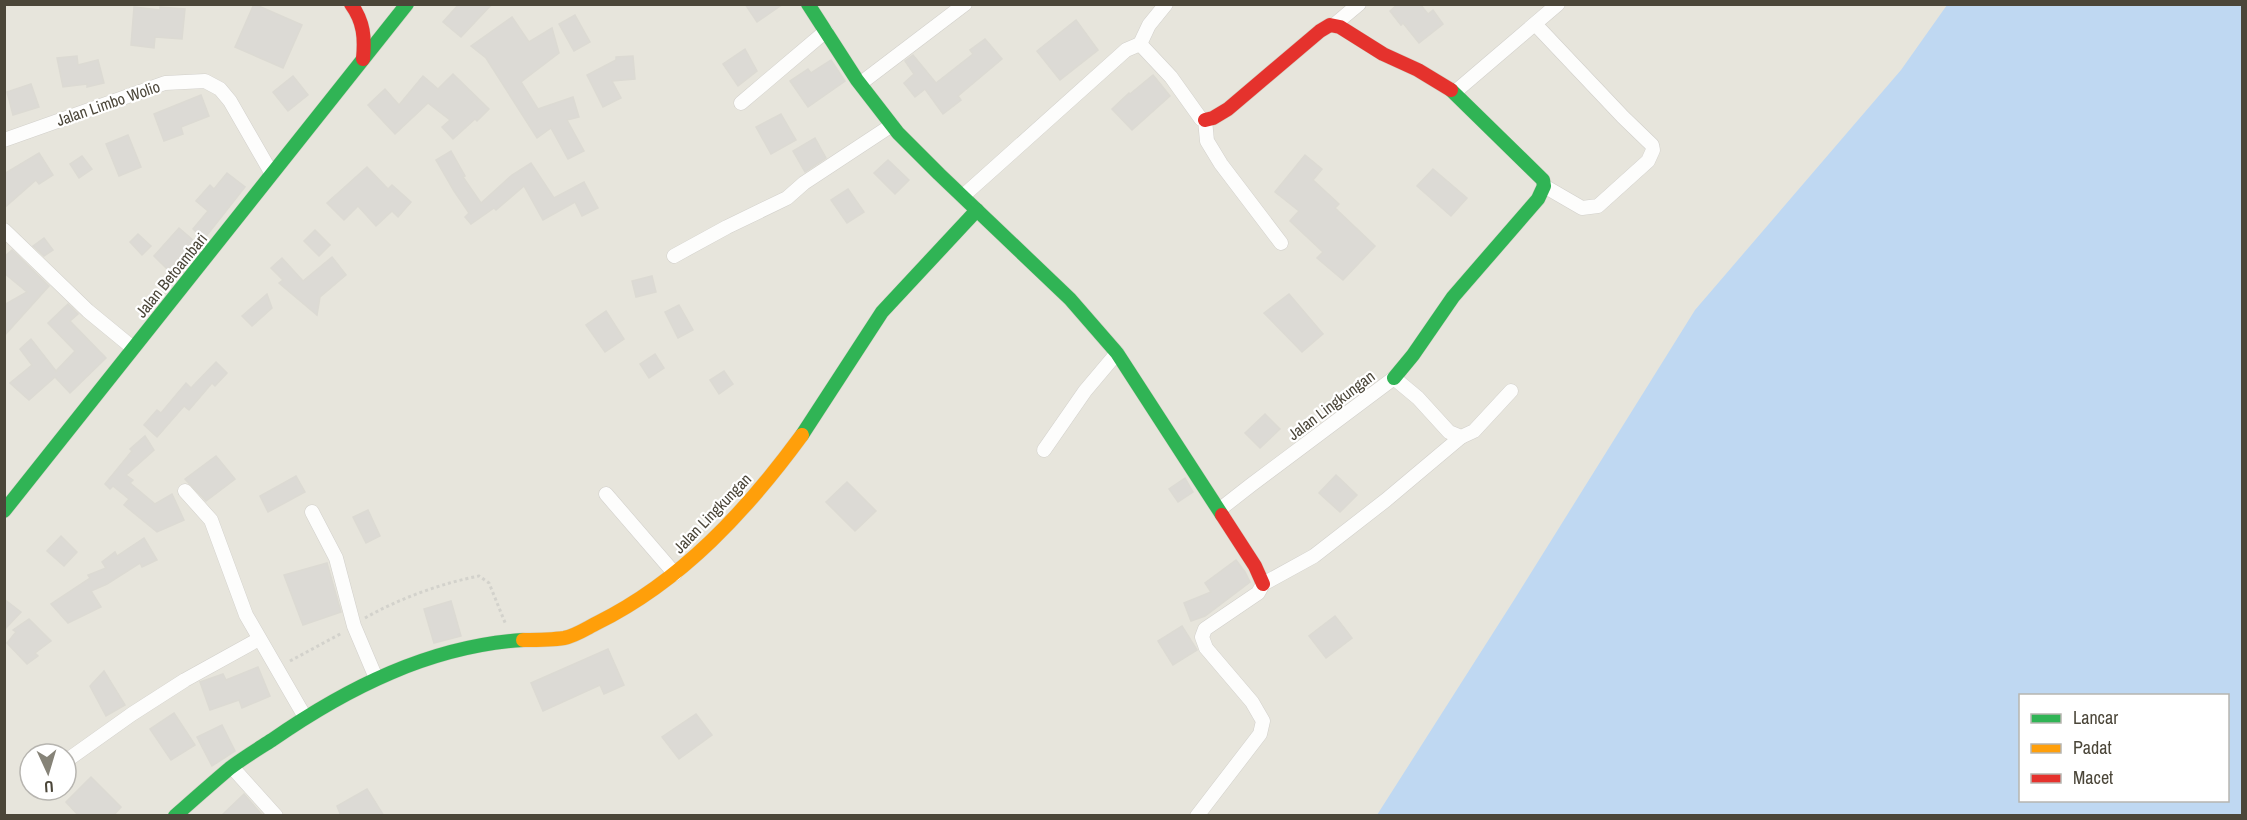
<svg xmlns="http://www.w3.org/2000/svg" width="2247" height="820" font-family="'Archivo Narrow',sans-serif">
<rect width="100%" height="100%" fill="#f4f3ee"/>
<path fill="#e7e5dc" fill-rule="evenodd" d="M5,5H2140L1527,815L5,816ZM30,754H66V790H30Z"/>
<path fill="#bfd8f2" fill-rule="evenodd" d="M1947,5H2242V815H1377L1514,600L1695,310L1901,70ZM2020,696H2228V800H2020Z"/>
<g fill="#dcdad5" stroke="#dcdad3" stroke-width="1.5">
<polygon points="254,4 302,25 283,68 235,47"/>
<polygon points="459,4 492,4 461,37 443,22"/>
<polygon points="745,4 783,4 757,22"/>
<polygon points="1398,4 1420,4 1428,14 1433,10 1443,24 1419,43 1403,23 1401,25 1390,11"/>
<polygon points="134,7 160,10 160,7 185,9 182,39 155,37 154,48 131,45"/>
<polygon points="575,15 590,42 574,51 559,24"/>
<polygon points="512,17 529,42 552,28 559,53 521,82 538,109 573,97 579,117 567,120 584,151 568,159 551,128 537,138 486,58 471,46"/>
<polygon points="1076,20 1098,50 1060,80 1037,51"/>
<polygon points="985,39 1002,59 958,96 961,100 943,114 925,89 915,97 904,83 914,74 905,61 913,55 936,83 973,54 970,50"/>
<polygon points="745,49 757,71 738,86 723,64"/>
<polygon points="77,56 78,65 98,60 104,83 87,87 87,84 63,87 57,58"/>
<polygon points="633,56 635,79 612,81 621,98 603,107 587,75 616,60 616,57"/>
<polygon points="831,60 845,81 808,107 790,81 808,69 811,73"/>
<polygon points="453,74 489,109 477,121 475,119 453,139 442,127 450,120 428,103 395,134 368,105 385,89 399,105 423,76 438,89"/>
<polygon points="1153,75 1170,96 1132,130 1112,109 1129,93 1130,94"/>
<polygon points="293,76 308,95 288,111 273,92"/>
<polygon points="31,84 39,107 13,115 7,92"/>
<polygon points="201,95 209,116 181,127 183,134 164,141 154,114"/>
<polygon points="781,114 796,140 771,154 756,127"/>
<polygon points="128,135 141,167 119,176 106,144"/>
<polygon points="815,138 826,158 805,172 793,151"/>
<polygon points="451,151 465,176 463,177 481,203 512,175 531,163 554,198 584,182 598,208 582,216 575,202 543,220 524,186 496,210 494,208 471,224 465,217 469,213 454,191 436,160"/>
<polygon points="39,153 53,175 39,184 36,180 4,208 4,174"/>
<polygon points="1305,155 1322,169 1313,180 1339,204 1335,208 1375,246 1343,280 1317,258 1323,252 1290,221 1299,211 1275,192"/>
<polygon points="82,156 92,169 79,178 70,164"/>
<polygon points="888,160 909,180 895,194 874,173"/>
<polygon points="367,167 388,189 392,185 411,202 398,217 392,211 376,226 358,206 344,220 327,203"/>
<polygon points="1433,169 1467,198 1451,216 1417,186"/>
<polygon points="227,173 245,187 204,239 193,229 208,211 196,201 210,185 214,189"/>
<polygon points="848,189 864,212 847,223 831,200"/>
<polygon points="179,228 194,241 168,270 154,256"/>
<polygon points="315,230 330,245 319,256 304,241"/>
<polygon points="138,234 151,246 142,255 130,242"/>
<polygon points="44,238 53,250 44,256 33,246"/>
<polygon points="12,250 49,286 4,336 4,305 27,292 4,273 4,257"/>
<polygon points="332,257 346,275 320,297 317,315 279,283 283,280 271,268 282,258 303,281"/>
<polygon points="652,276 656,292 636,297 632,281"/>
<polygon points="267,294 272,308 252,326 242,316"/>
<polygon points="1289,294 1323,334 1302,352 1264,313"/>
<polygon points="68,304 78,314 70,321 106,358 70,393 55,377 29,400 10,383 32,365 20,349 31,339 56,371 75,351 48,323"/>
<polygon points="679,305 693,330 678,338 665,312"/>
<polygon points="606,311 624,339 605,352 586,325"/>
<polygon points="655,354 664,368 649,378 640,364"/>
<polygon points="216,362 227,373 215,386 212,383 189,410 184,406 157,437 144,425 157,410 161,413 186,383 191,388"/>
<polygon points="724,371 733,384 719,394 710,380"/>
<polygon points="1265,414 1280,429 1260,448 1245,433"/>
<polygon points="145,436 154,450 126,475 133,480 130,483 155,504 172,494 184,520 157,532 124,505 129,499 113,486 110,489 105,484 132,451 130,449"/>
<polygon points="216,456 235,479 206,501 185,479"/>
<polygon points="1336,475 1357,495 1340,512 1319,493"/>
<polygon points="296,476 305,492 268,512 260,496"/>
<polygon points="1185,478 1193,492 1178,502 1169,489"/>
<polygon points="847,482 876,511 855,531 826,502"/>
<polygon points="368,510 380,536 366,543 353,517"/>
<polygon points="61,536 77,552 64,566 47,551"/>
<polygon points="144,538 157,560 142,567 140,563 107,584 91,591 101,607 68,623 51,604 90,578 88,575 106,568 102,562 115,552 117,556"/>
<polygon points="1236,560 1245,572 1250,582 1205,616 1191,621 1184,603 1211,592 1205,583"/>
<polygon points="327,563 341,612 303,625 284,575"/>
<polygon points="4,599 21,612 4,630"/>
<polygon points="451,601 461,636 434,643 424,609"/>
<polygon points="1335,616 1352,638 1326,658 1309,636"/>
<polygon points="29,619 51,641 35,653 38,656 27,664 7,643 16,632 13,630"/>
<polygon points="1182,626 1197,650 1173,665 1158,641"/>
<polygon points="608,649 624,685 604,694 600,685 543,711 531,683"/>
<polygon points="258,667 270,696 242,708 239,700 210,710 200,682 223,674 226,680"/>
<polygon points="104,671 125,705 106,716 90,686"/>
<polygon points="174,713 195,745 171,760 150,729"/>
<polygon points="696,714 712,735 679,759 662,737"/>
<polygon points="222,725 235,751 212,766 197,737"/>
<polygon points="91,777 121,807 113,816 79,816 66,802"/>
<polygon points="367,789 384,816 341,816 337,806"/>
<polygon points="244,794 263,816 221,816"/>
</g>
<g fill="none" stroke-linecap="round" stroke-linejoin="round">
<defs>
<g id="street">
<polyline points="1535,24 1623,117 1652,145 1653,150 1648,161 1598,206 1582,208 1544,186"/>
<polyline points="1334,25 1359,4"/>
<polyline points="1140,44 1171,77 1201,119 1205,120 1207,141 1221,164 1281,243"/>
<polyline points="1140,44 1149,25 1166,4"/>
<polyline points="861,83 965,4"/>
<polyline points="1455,92 1558,4"/>
<polyline points="741,103 826,31"/>
<polyline points="4,140 165,83 205,81 220,89 230,101 272,174"/>
<polyline points="963,196 1126,50 1140,44"/>
<polyline points="4,230 88,311 133,348"/>
<polyline points="674,256 727,227 787,198 804,183 892,125"/>
<polyline points="1044,450 1085,391 1117,353"/>
<polyline points="185,491 211,520 246,615 305,717"/>
<polyline points="606,494 675,574"/>
<polyline points="1219,510 1251,485 1394,378 1418,398 1449,432 1461,437 1474,431 1511,391"/>
<polyline points="312,512 336,558 354,626 376,678"/>
<polyline points="66,761 132,714 185,680 259,639"/>
<polyline points="232,767 276,816"/>
<polyline points="1197,816 1260,734 1263,721 1252,702 1206,648 1202,637 1205,629 1258,593 1263,584 1314,556 1386,500 1461,437"/>
</g>
<g id="fast">
<polyline points="808,4 857,80 898,133 939,174 1070,299 1117,353 1222,515"/>
<polyline points="1394,378 1413,355 1453,297 1538,199 1544,186 1543,180 1451,90"/>
<polyline points="802,435 882,312 977,210"/>
<polyline points="4,511 407,4"/>
<path d="M175,816C193,800 211,784 230,768C243,758 258,749 272,740C347,688 430,646 523,640"/>
</g>
<path id="slow" d="M523,640C536,640 551,640 564,638C575,636 587,628 597,623C682,581 747,510 802,435"/>
<g id="jam">
<path d="M351,4C364,22 365,38 363,59"/>
<polyline points="1205,120 1213,118 1228,109 1320,31 1330,25 1340,27 1383,54 1418,70 1451,90"/>
<polyline points="1222,515 1255,566 1263,584"/>
</g>
</defs>
<use href="#street" stroke="#d2d0cb" stroke-width="15"/>
<use href="#fast" stroke="#d3d1c5" stroke-width="15"/>
<use href="#slow" stroke="#d3d1c5" stroke-width="15"/>
<use href="#jam" stroke="#d3d1c5" stroke-width="15"/>
<g stroke="#d3d2cc" stroke-width="3" stroke-dasharray="3 3" stroke-linecap="butt">
<path d="M365,618C398,599 442,583 479,576L489,583L506,625"/>
<polyline points="290,661 342,633"/>
</g>
<use href="#street" stroke="#fdfdfc" stroke-width="14"/>
<use href="#fast" stroke="#30b455" stroke-width="14"/>
<use href="#slow" stroke="#ff9f0a" stroke-width="14"/>
<use href="#jam" stroke="#e5322d" stroke-width="14"/>
</g>
<g text-anchor="middle" dominant-baseline="central" stroke-width="4.5" stroke-linejoin="round" paint-order="stroke">
<g font-size="16" fill="#4b4639" stroke="#fff">
<text transform="translate(108 103) rotate(-19)">Jalan Limbo Wolio</text>
<text transform="translate(171 275) rotate(-51)">Jalan Betoambari</text>
<text transform="translate(1331 405) rotate(-37)">Jalan Lingkungan</text>
<text transform="translate(712 513) rotate(-46)">Jalan Lingkungan</text>
</g>
</g>
<rect width="2247" height="820" fill="none" stroke="#4b4639" stroke-width="12"/>
<rect x="2019" y="694" width="210" height="108" fill="#ffffff" stroke="#b7b5b0" stroke-width="1.5"/>
<rect x="2031" y="714" width="30" height="9" fill="#30b455" stroke="#b7b5b0" stroke-width="1.5"/>
<text x="2073" y="724" font-size="18" fill="#4b4639">Lancar</text>
<rect x="2031" y="744" width="30" height="9" fill="#ff9f0a" stroke="#b7b5b0" stroke-width="1.5"/>
<text x="2073" y="754" font-size="18" fill="#4b4639">Padat</text>
<rect x="2031" y="774" width="30" height="9" fill="#e5322d" stroke="#b7b5b0" stroke-width="1.5"/>
<text x="2073" y="784" font-size="18" fill="#4b4639">Macet</text>
<g transform="translate(48 772) rotate(176)"><circle r="28" fill="#ffffff" stroke="#b7b5b0" stroke-width="1.5"/>
<path d="M0-4.5L10 22L0 15L-10 22Z" fill="#868378"/>
<text y="-9" font-size="16" font-weight="bold" text-anchor="middle" fill="#4b4639">U</text>
</g>
</svg>
